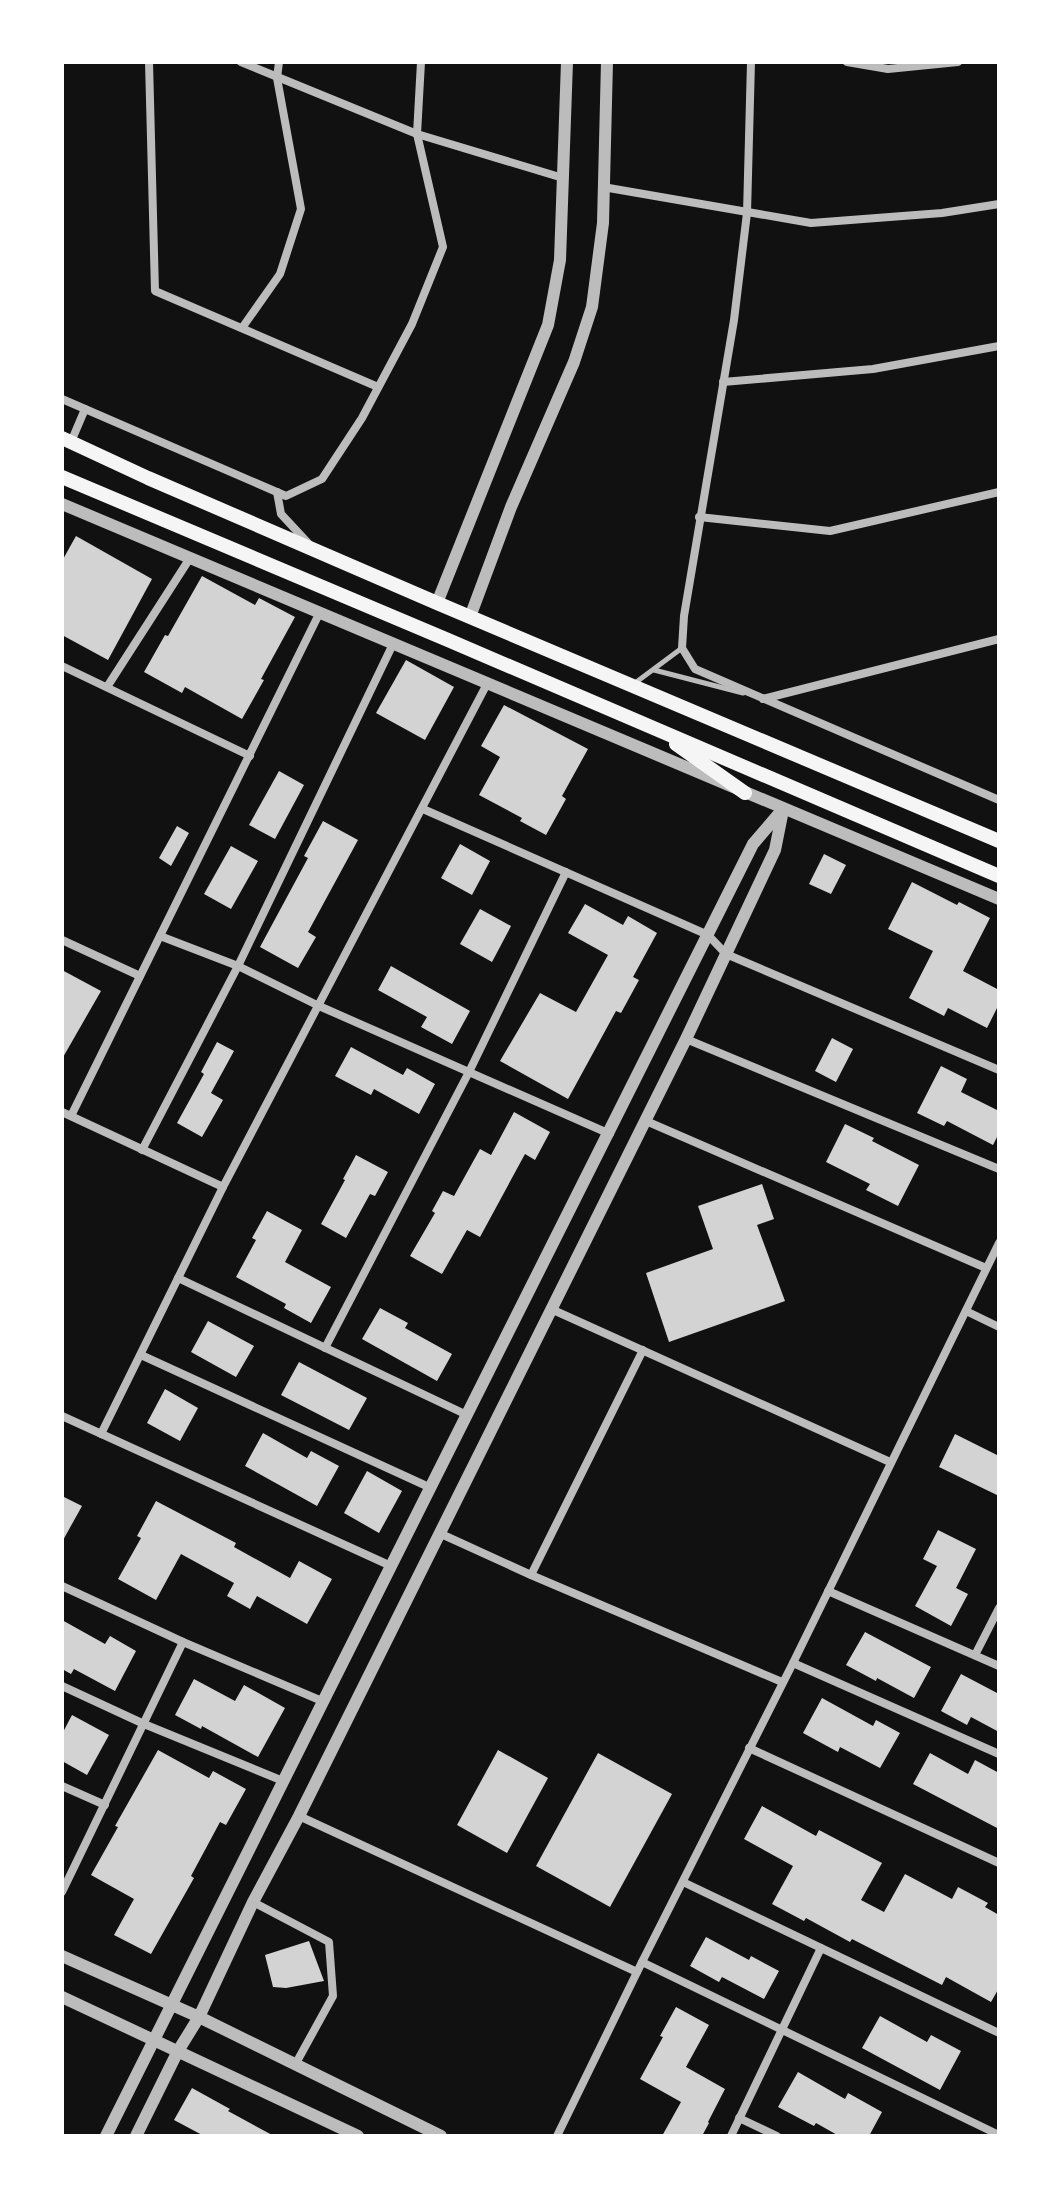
<svg xmlns="http://www.w3.org/2000/svg" width="1061" height="2198" font-family="Commissioner,sans-serif">
<rect width="100%" height="100%" fill="#111"/>
<g fill="#d3d3d3">
<polygon points="76,536 152,579 108,660 62,635 62,561"/>
<polygon points="202,576 255,605 259,598 295,617 261,679 264,680 242,719 185,687 182,693 144,672 165,635 168,636"/>
<polygon points="406,660 454,687 425,740 376,713"/>
<polygon points="504,705 588,749 562,796 566,799 546,835 520,821 522,818 479,795 500,757 481,746"/>
<polygon points="279,771 304,785 275,839 249,825"/>
<polygon points="323,821 358,840 308,932 316,937 298,968 260,947 308,858 304,856"/>
<polygon points="177,826 189,833 171,866 159,858"/>
<polygon points="460,844 490,861 472,895 441,878"/>
<polygon points="231,846 258,861 231,909 204,894"/>
<polygon points="824,854 846,865 831,894 809,884"/>
<polygon points="912,882 957,905 959,902 990,918 963,971 999,990 999,1004 987,1028 948,1008 944,1016 909,998 933,951 888,929"/>
<polygon points="585,904 623,925 628,916 657,933 633,977 639,980 621,1013 616,1011 568,1099 500,1061 540,993 576,1012 608,955 568,933"/>
<polygon points="480,909 511,926 492,962 460,944"/>
<polygon points="391,966 470,1011 452,1044 421,1027 427,1017 378,990"/>
<polygon points="62,970 101,991 62,1059"/>
<polygon points="832,1038 853,1049 836,1082 815,1071"/>
<polygon points="217,1042 234,1051 211,1093 223,1100 202,1137 177,1123 204,1074 201,1072"/>
<polygon points="351,1047 403,1075 407,1068 435,1084 419,1114 374,1089 371,1095 335,1076"/>
<polygon points="941,1066 967,1079 961,1092 999,1111 999,1133 993,1145 947,1121 944,1126 917,1113"/>
<polygon points="514,1112 550,1132 535,1160 525,1154 480,1237 467,1230 442,1274 410,1256 435,1213 432,1211 443,1191 454,1196 480,1149 491,1155"/>
<polygon points="845,1124 874,1138 872,1141 919,1165 898,1206 866,1190 870,1184 826,1162"/>
<polygon points="356,1155 388,1172 375,1196 370,1194 346,1238 321,1224 345,1180 343,1179"/>
<polygon points="762,1184 774,1219 757,1225 785,1301 669,1342 646,1273 713,1249 698,1206"/>
<polygon points="267,1211 302,1230 285,1262 331,1287 311,1323 284,1308 286,1304 236,1277 256,1240 252,1238"/>
<polygon points="380,1308 408,1323 405,1328 452,1354 437,1381 362,1339"/>
<polygon points="208,1321 254,1346 236,1377 191,1352"/>
<polygon points="299,1362 367,1398 349,1430 281,1395"/>
<polygon points="165,1389 198,1408 180,1441 147,1423"/>
<polygon points="263,1433 307,1458 311,1451 339,1466 317,1506 245,1466"/>
<polygon points="955,1434 999,1456 999,1496 939,1467"/>
<polygon points="367,1471 402,1491 379,1533 344,1513"/>
<polygon points="62,1496 82,1506 62,1542"/>
<polygon points="156,1501 236,1543 234,1547 290,1578 299,1561 332,1579 307,1624 257,1596 250,1609 227,1596 234,1583 181,1554 156,1600 118,1579 141,1538 137,1536"/>
<polygon points="938,1530 976,1549 956,1588 968,1594 951,1626 915,1606 937,1566 923,1559"/>
<polygon points="62,1620 105,1644 110,1636 136,1651 115,1691 74,1669 71,1674 62,1669"/>
<polygon points="865,1632 931,1667 914,1698 877,1678 876,1681 846,1665"/>
<polygon points="961,1674 999,1694 999,1732 971,1717 967,1725 941,1711"/>
<polygon points="194,1679 235,1701 244,1685 285,1708 258,1757 202,1726 201,1729 175,1715"/>
<polygon points="822,1698 873,1726 876,1720 900,1733 880,1768 840,1747 838,1752 803,1733"/>
<polygon points="72,1715 109,1735 87,1775 62,1761 62,1734"/>
<polygon points="158,1750 209,1778 213,1771 246,1789 226,1825 220,1822 191,1876 194,1878 151,1954 114,1935 134,1899 91,1875 118,1827 115,1826"/>
<polygon points="498,1750 548,1778 507,1853 457,1825"/>
<polygon points="598,1753 672,1794 610,1907 536,1866"/>
<polygon points="930,1753 968,1774 975,1760 999,1773 999,1829 913,1784"/>
<polygon points="762,1806 816,1836 819,1830 882,1863 861,1900 884,1912 905,1874 952,1899 958,1887 988,1903 985,1907 999,1915 999,1988 991,2002 946,1977 942,1985 852,1939 850,1942 806,1918 804,1921 772,1904 793,1866 744,1839"/>
<polygon points="706,1937 749,1960 751,1956 779,1971 764,1999 722,1977 719,1982 690,1966"/>
<polygon points="309,1941 324,1981 286,1988 273,1987 265,1955"/>
<polygon points="676,2007 709,2025 686,2067 725,2089 708,2122 709,2123 702,2136 662,2136 681,2102 640,2079 663,2037 660,2036"/>
<polygon points="880,2016 927,2042 931,2035 961,2051 940,2090 862,2048"/>
<polygon points="798,2072 845,2099 848,2093 882,2112 869,2136 839,2136 816,2123 814,2126 778,2107"/>
<polygon points="192,2088 230,2109 228,2111 274,2136 204,2136 174,2120"/>
</g>
<g fill="none" stroke-linecap="round" stroke-linejoin="round">
<g stroke="#bcbcbc" stroke-width="5">
<polyline points="654,670 743,693"/>
<polyline points="635,683 682,648"/>
</g>
<g stroke="#bcbcbc" stroke-width="8">
<polyline points="149,62 155,291 378,387"/>
<polyline points="241,62 417,134 563,178"/>
<polyline points="751,62 747,213 734,320 684,616 682,648 695,669 999,800"/>
<polyline points="847,62 888,69 958,62"/>
<polyline points="603,187 811,223 942,213 999,204"/>
<polyline points="242,328 280,274 301,209 277,78 279,62"/>
<polyline points="723,382 873,369 999,346"/>
<polyline points="62,399 286,496 322,479 362,418 412,324 443,247 417,134 421,62"/>
<polyline points="71,442 85,409"/>
<polyline points="277,492 281,514 308,543"/>
<polyline points="699,517 830,531 999,492"/>
<polyline points="62,666 250,756"/>
<polyline points="107,687 190,558"/>
<polyline points="763,699 999,639"/>
<polyline points="423,809 708,935 726,954 999,1070"/>
<polyline points="160,936 238,966 319,1006 610,1134"/>
<polyline points="62,940 140,976"/>
<polyline points="686,1039 999,1169"/>
<polyline points="62,1112 223,1187"/>
<polyline points="71,1116 320,612"/>
<polyline points="646,1121 986,1268"/>
<polyline points="142,1150 238,966 393,644"/>
<polyline points="178,1278 467,1415"/>
<polyline points="551,1309 890,1462"/>
<polyline points="966,1311 999,1327"/>
<polyline points="325,1348 469,1072 566,872"/>
<polyline points="141,1355 431,1488"/>
<polyline points="62,1416 391,1566"/>
<polyline points="101,1434 223,1187 488,682"/>
<polyline points="439,1533 531,1575 782,1682"/>
<polyline points="531,1575 643,1350"/>
<polyline points="62,1586 183,1642 322,1701"/>
<polyline points="828,1591 999,1666"/>
<polyline points="975,1655 999,1608"/>
<polyline points="793,1663 999,1754"/>
<polyline points="62,1686 144,1724 283,1781"/>
<polyline points="749,1748 999,1863"/>
<polyline points="62,1786 105,1805"/>
<polyline points="299,1816 637,1972"/>
<polyline points="683,1882 999,2033"/>
<polyline points="62,1892 183,1642"/>
<polyline points="253,1902 329,1942 333,1996 295,2065"/>
<polyline points="642,1962 793,1663 999,1243"/>
<polyline points="739,2118 777,2136"/>
<polyline points="557,2136 642,1962 999,2135"/>
<polyline points="731,2136 821,1948"/>
</g>
<g stroke="#bcbcbc" stroke-width="12">
<polyline points="62,504 999,899"/>
<polyline points="437,603 548,325 560,260 567,62"/>
<polyline points="470,617 511,507 574,362 592,307 603,223 607,62"/>
<polyline points="62,1956 199,2017 441,2136"/>
<polyline points="62,1997 358,2136"/>
<path d="M106,2136C319,1704 541,1276 753,844L783,809"/>
<polyline points="136,2136 178,2051 199,2017 253,1902 299,1816 686,1039 775,850 783,810"/>
</g>
<g stroke="#f5f5f5" stroke-width="14">
<polyline points="62,438 148,478 437,603 999,841"/>
<polyline points="62,477 448,640 999,876"/>
<polyline points="676,744 745,793"/>
</g>
</g>
<rect width="1061" height="2198" fill="none" stroke="#ffffff" stroke-width="128"/>
</svg>
